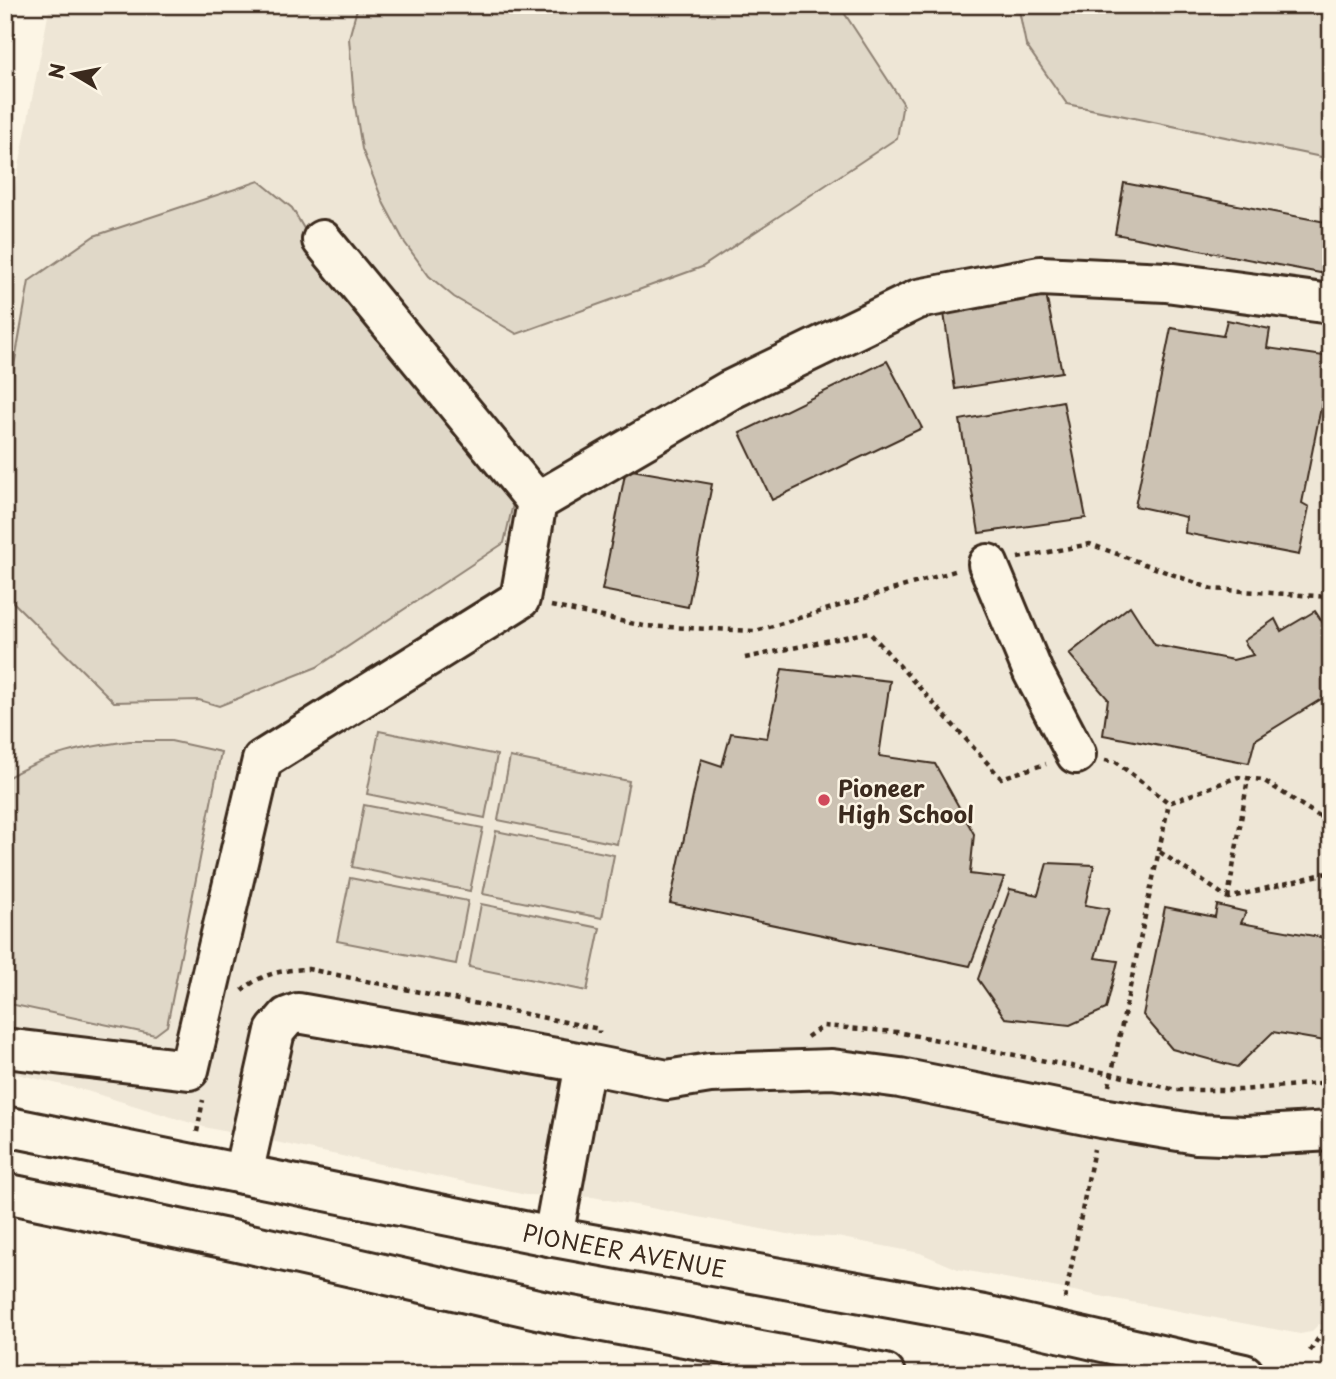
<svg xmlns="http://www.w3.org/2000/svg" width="1336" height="1379" font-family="'Playpen Sans',sans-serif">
<rect width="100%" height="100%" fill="#fcf5e5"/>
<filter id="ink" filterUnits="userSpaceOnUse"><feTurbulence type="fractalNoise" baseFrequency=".0143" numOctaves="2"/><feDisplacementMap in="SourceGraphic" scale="14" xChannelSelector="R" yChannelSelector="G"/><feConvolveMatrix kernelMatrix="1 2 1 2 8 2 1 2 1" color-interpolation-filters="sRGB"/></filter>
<g filter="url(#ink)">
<polygon fill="#eee6d6" points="50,5 1331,5 1331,1326 1319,1324 1311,1332 1300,1334 958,1269 920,1253 837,1237 798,1236 593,1197 526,1195 204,1127 87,1091 5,1071 5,239"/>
<g fill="#e0d8c8" stroke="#8e8173" stroke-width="2">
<polygon points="358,5 839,5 903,103 897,138 702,267 517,334 454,297 429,276 405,243 384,204 362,149 354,100 349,38"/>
<polygon points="1018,5 1331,5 1331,159 1067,104 1026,45"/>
<polygon points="259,181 292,208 314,246 382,318 513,504 504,543 317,667 219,706 199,700 114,702 5,594 5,417 29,281 94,236"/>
<polygon points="379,731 497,755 485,818 367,794"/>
<path d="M130,741H171L221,752L167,1026L155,1035L5,1003V779C47,754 82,747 130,741Z"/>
<polygon points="510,757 629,781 617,844 498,820"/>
<polygon points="364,805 483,828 470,891 352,867"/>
<polygon points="496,831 614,855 602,918 483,894"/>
<polygon points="350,878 468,901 456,964 337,941"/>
<polygon points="481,904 600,928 587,991 469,967"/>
</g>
<g fill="#ccc2b3" stroke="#3b2a1e" stroke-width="2">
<polygon points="1124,183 1331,223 1331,275 1115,234"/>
<polygon points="1046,295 1062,372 955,389 944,313"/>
<polygon points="1227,320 1270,329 1267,348 1331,357 1302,503 1309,507 1299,555 1185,533 1186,517 1135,506 1171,328 1223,336"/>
<polygon points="887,361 922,428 772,500 740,433"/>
<polygon points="1063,401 1086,518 979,533 960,420"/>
<polygon points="626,469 712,484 688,607 602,590"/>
<polygon points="1130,606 1155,645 1233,660 1253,655 1244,641 1275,619 1281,631 1315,611 1331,635 1331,693 1255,740 1249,763 1103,735 1108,699 1069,654"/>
<polygon points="782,669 890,681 879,756 935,764 974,834 970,874 1004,878 970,966 670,903 701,759 722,766 731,733 767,738"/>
<polygon points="1047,863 1094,865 1085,905 1109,909 1095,958 1118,961 1106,1009 1070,1025 1005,1018 978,979 1010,889 1038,895"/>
<polygon points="1217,905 1246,912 1241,923 1331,939 1331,1042 1273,1032 1237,1067 1172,1049 1143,1015 1165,907 1215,917"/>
</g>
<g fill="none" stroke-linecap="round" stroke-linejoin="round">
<defs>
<g id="minor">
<polyline points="322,240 537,502"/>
<polyline points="988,564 1033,672 1076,754"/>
<polyline points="5,1048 189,1070 262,760 520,599 537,502 730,390 918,299 1040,276 1166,282 1331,304"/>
<path id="s1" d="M5,1126L553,1237L984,1315L1244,1374"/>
<polyline points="243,1174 275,1031 287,1017 298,1013 567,1060 667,1080 710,1073 832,1069 900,1078 1101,1118 1197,1134 1246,1136 1331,1131"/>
<polyline points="5,1193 237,1241 555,1313 885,1374"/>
<polyline points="553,1237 585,1064"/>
</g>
</defs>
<use href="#minor" stroke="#3b2a1e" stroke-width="44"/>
<g stroke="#3b2a1e" stroke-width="4.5" stroke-dasharray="5 5" stroke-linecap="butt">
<polyline points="1018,558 1090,544 1212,589 1331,597"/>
<polyline points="551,606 644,626 756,631 958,570"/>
<polyline points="745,658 869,632 1001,778 1046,764"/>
<polyline points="1105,760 1116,762 1169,803 1238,777 1263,780 1331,824"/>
<polyline points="1160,852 1228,898 1331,872"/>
<polyline points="1228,898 1248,778"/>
<path d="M242,991C261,973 283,970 308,969L599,1029V1033"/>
<polyline points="807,1037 823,1026 897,1032 1112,1074 1176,1090 1241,1090 1331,1082"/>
<polyline points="1109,1086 1169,803"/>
<polyline points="197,1132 203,1100"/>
<polyline points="1065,1299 1094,1149"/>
<polyline points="1310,1351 1323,1331 1331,1290"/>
</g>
<use href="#minor" stroke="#fcf5e5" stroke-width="38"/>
</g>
</g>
<circle fill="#d1495b" stroke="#fcf5e5" stroke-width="2.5" cx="824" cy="800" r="7"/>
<g text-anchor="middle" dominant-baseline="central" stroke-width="5" stroke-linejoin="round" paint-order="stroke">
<g font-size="23" font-weight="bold" fill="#3b2a1e" stroke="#fcf5e5" text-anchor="start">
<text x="838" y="787">Pioneer<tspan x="838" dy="26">High School</tspan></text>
</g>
<g font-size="23" fill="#3b2a1e" stroke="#fcf5e5">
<text stroke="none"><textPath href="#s1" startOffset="632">PIONEER AVENUE</textPath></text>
</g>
</g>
<rect width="1336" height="1379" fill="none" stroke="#fcf5e5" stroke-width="28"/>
<rect x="14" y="14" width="1308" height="1351" fill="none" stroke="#3b2a1e" stroke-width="2.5" filter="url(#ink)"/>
<g transform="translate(74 74) rotate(280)" stroke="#fcf5e5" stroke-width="5" paint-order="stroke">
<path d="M0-5L12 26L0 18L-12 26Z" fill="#3b2a1e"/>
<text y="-10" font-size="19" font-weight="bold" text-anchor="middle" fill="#3b2a1e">N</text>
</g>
</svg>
